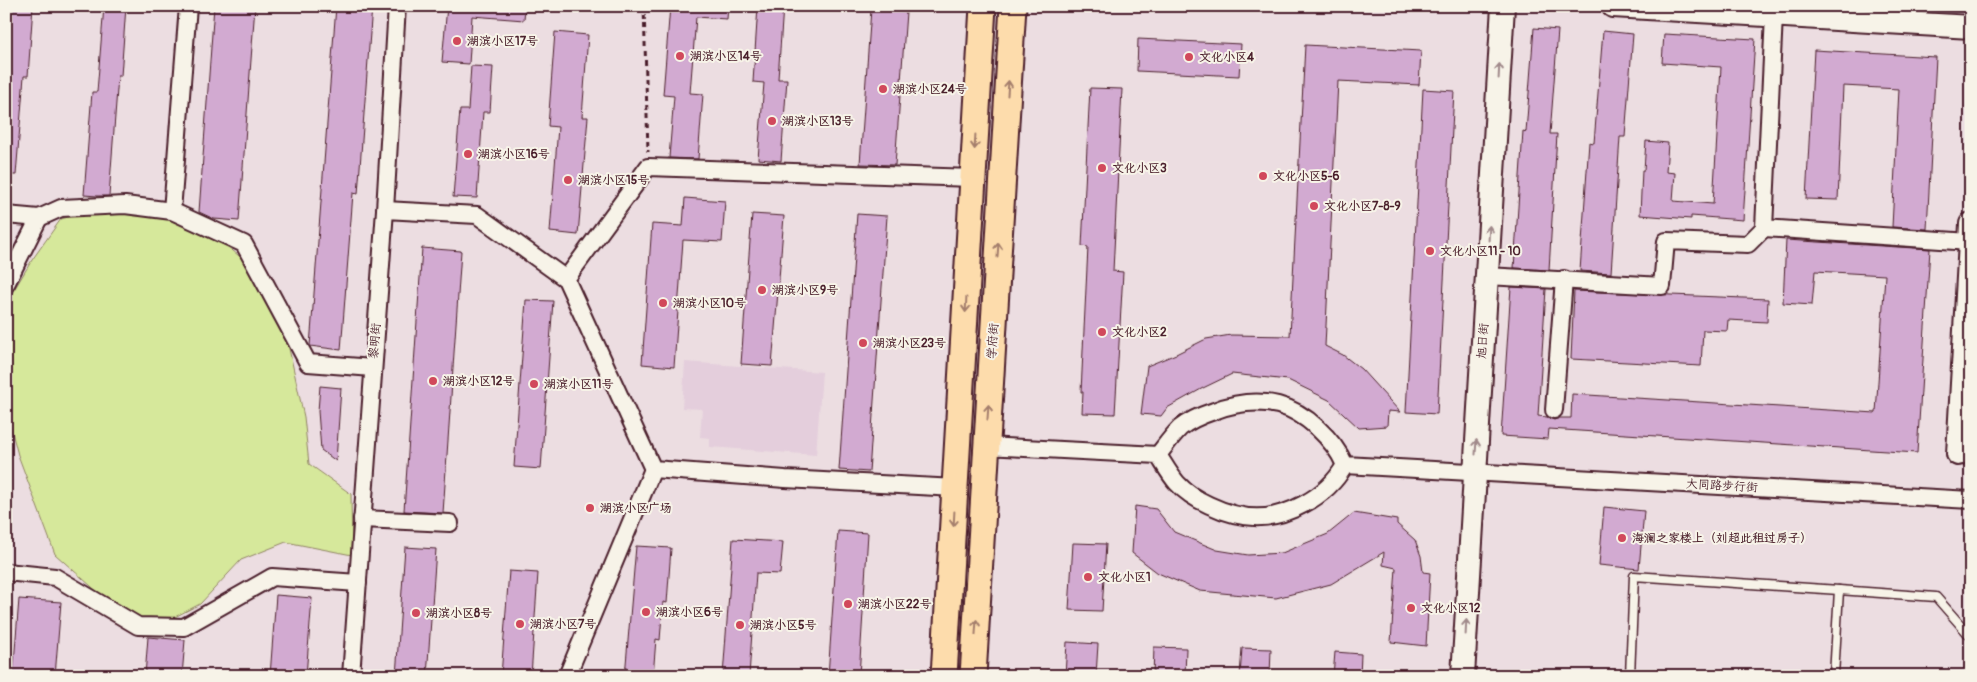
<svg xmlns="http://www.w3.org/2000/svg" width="1977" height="682" font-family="Pangolin,'LXGW WenKai TC',sans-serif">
<rect width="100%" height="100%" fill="#ecdde1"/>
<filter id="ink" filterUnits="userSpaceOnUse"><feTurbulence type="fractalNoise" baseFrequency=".02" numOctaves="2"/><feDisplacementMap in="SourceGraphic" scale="10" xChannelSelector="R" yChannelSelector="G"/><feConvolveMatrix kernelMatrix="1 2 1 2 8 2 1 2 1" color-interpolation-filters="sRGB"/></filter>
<g filter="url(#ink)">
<polygon fill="#e4cedc" points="685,362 822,372 816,455 710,447 710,438 700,437 702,409 682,408"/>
<polygon fill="#d6e89b" stroke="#908463" points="101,208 144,209 203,226 250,265 288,344 304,417 309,464 351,494 352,555 286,542 241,560 200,604 169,620 148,623 110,603 55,554 18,455 6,410 6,303 32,260 61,219"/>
<g fill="#d2aad1" stroke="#4a1f2b">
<polygon points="6,6 33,6 28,76 24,76 16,175 6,175"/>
<polygon points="104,6 126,6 121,76 118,76 109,196 97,196 84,195 92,92 97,92"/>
<polygon points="214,6 255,6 239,221 214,219 199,212"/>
<polygon points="336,6 372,6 358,194 353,193 341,350 310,346"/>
<polygon points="447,6 525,6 524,20 472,16 469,64 442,62"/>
<polygon points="670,6 728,6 727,19 696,17 690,93 703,94 698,159 669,158 674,96 663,95"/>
<polygon points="758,6 783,6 778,79 787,79 781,161 758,159 764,83 753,82"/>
<polygon points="871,9 906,12 895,165 860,164"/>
<polygon points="1534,28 1558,30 1550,134 1557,134 1549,270 1514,268 1523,131 1526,132"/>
<polygon points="1603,31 1633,34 1625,137 1620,137 1611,273 1580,271 1589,142 1594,143"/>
<polygon points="555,32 588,35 582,117 588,117 578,235 550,232 558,127 548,126"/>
<polygon points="1664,34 1755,39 1743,220 1691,216 1691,219 1640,215 1642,170 1644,170 1646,141 1668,143 1666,172 1675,173 1673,201 1713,204 1721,67 1662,63"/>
<polygon points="1138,39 1241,44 1239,76 1137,71"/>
<polygon points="1305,45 1421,51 1419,85 1338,81 1325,346 1343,355 1361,369 1400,412 1388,411 1387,426 1359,428 1329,400 1288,380 1232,374 1203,388 1167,408 1161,416 1141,414 1147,366 1176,354 1206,339 1231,335 1290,336"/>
<polygon points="1814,50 1936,57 1927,229 1892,227 1899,89 1843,86 1838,200 1806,199"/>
<polygon points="471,66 493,67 490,112 483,112 477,198 453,197 460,110 468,110"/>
<polygon points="1090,88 1122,89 1113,271 1123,272 1115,414 1082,413 1083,392 1081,392 1088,247 1082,246"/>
<polygon points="1423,89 1454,91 1437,414 1406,412"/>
<polygon points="685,198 725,201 722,242 683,240 674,367 642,364 652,224 683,226"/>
<polygon points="752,214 784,216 772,366 741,364"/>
<polygon points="857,214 887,216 869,472 839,470"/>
<polygon points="1786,240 1930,249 1917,453 1549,429 1548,439 1501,436 1511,287 1546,289 1538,416 1547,417 1554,420 1560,418 1571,418 1572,394 1876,413 1885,275 1815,271 1812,305 1783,303"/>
<polygon points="422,248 461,251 443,513 404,511"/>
<polygon points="1574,291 1768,299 1767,322 1728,320 1727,331 1703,330 1701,366 1571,359"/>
<polygon points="526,300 553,301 541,469 514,467"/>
<polygon points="320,386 341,388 336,461 321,450 318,411"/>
<polygon points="1135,506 1156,509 1174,532 1217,550 1248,555 1282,553 1328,534 1354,513 1397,520 1397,524 1415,540 1421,556 1423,572 1430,573 1426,646 1391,642 1396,568 1383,565 1384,552 1331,584 1276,598 1200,591 1158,573 1132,553"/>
<polygon points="1604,507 1644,511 1639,569 1599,565"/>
<polygon points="838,531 868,533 859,676 828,676"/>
<polygon points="733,539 783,542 780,574 756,573 749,676 723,676"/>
<polygon points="1073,543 1106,544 1102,611 1069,610"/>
<polygon points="636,546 671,548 667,603 663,602 660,640 656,639 653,676 625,676"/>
<polygon points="405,547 436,549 427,676 396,676"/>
<polygon points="509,571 538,573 531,676 501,676"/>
<polygon points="276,595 312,598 306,676 270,676"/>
<polygon points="19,599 61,602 55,676 13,676"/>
<polygon points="148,637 185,640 182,676 145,676"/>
<polygon points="1067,642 1098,644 1096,676 1065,676"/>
<polygon points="1154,647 1186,648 1185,676 1153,676"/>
<polygon points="1242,648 1271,649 1270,676 1240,676"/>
<polygon points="1335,652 1361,654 1360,676 1333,676"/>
</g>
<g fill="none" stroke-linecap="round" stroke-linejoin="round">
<defs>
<g id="lane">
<polyline points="1839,590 1936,597 1971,637"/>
<polyline points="1630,675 1647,676"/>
<polyline points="1630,676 1634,576 1839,590 1834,676"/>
</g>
<g id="street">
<polyline points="1774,15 1764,228 1970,242"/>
<polyline points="385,210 477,215 566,279 653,469 785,479 956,488"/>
<polyline points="172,211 188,6"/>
<polyline points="6,215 39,218 6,284"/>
<polyline points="39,218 61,208 125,205 172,211 244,244 308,363 373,368"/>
<polyline points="1487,276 1662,286 1666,241 1748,244 1764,228"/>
<polyline points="566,279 648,167 973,178"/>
<polyline points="1554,410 1564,279"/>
<path d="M986,446L1158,455C1164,464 1170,475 1177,483C1186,493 1198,500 1209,505C1243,521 1271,522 1304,504C1321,495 1335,483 1345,465"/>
<path d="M1158,455C1165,446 1172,436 1180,428C1190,420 1202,415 1214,411C1235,403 1256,400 1278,405C1306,412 1334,440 1345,465L1971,500"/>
<polyline points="362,519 450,523"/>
<polyline points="6,572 55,577 138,626 184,627 272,577 358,583"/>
<polyline points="351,676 385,210 397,6"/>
<polyline points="567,676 653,469"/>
</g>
<g id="secondary">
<polyline points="1613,6 1971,27"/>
<polyline points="1958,454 1971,224"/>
<polyline points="1463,676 1503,6"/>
</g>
<g id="primary">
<polyline points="944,676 983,6"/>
<polyline points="973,676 1013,6"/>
</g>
</defs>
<use href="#lane" stroke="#4a1f2b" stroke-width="11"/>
<use href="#street" stroke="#4a1f2b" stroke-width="20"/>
<use href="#secondary" stroke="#4a1f2b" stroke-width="26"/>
<use href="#primary" stroke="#4a1f2b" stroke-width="29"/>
<polyline stroke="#4a1f2b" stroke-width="3" stroke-dasharray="5 4" stroke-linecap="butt" points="644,6 648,152"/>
<use href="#lane" stroke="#f7f3e8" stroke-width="8"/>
<use href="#street" stroke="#f7f3e8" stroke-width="16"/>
<use href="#secondary" stroke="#f7f3e8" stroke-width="22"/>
<use href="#primary" stroke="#fddcac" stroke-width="25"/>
</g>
<defs><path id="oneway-shaft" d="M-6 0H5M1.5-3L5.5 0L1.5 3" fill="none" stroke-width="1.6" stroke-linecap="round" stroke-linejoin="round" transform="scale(1.25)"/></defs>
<g stroke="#a0898a">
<use href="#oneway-shaft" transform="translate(1499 71) rotate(-87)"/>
<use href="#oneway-shaft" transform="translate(1489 233) rotate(-87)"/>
<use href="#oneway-shaft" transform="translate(1476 447) rotate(-86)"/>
<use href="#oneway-shaft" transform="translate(1466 627) rotate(-87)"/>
</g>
<g stroke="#a47e6c">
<use href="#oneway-shaft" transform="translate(1008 88) rotate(-86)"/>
<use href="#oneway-shaft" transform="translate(975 142) rotate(93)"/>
<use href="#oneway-shaft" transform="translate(998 250) rotate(-86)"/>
<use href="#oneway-shaft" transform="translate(966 305) rotate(93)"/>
<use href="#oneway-shaft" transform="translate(988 412) rotate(-86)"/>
<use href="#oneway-shaft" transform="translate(954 519) rotate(93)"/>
<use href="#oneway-shaft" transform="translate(976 627) rotate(-86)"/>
</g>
</g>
<g fill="#d1495b" stroke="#f7f3e8" stroke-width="2">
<circle cx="457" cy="41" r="5"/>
<circle cx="680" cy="56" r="5"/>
<circle cx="1189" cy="57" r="5"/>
<circle cx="883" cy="89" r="5"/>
<circle cx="772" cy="121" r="5"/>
<circle cx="468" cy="154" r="5"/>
<circle cx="1102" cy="168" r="5"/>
<circle cx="1263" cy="176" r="5"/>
<circle cx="568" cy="180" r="5"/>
<circle cx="1314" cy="206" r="5"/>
<circle cx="1430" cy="251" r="5"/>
<circle cx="762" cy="290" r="5"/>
<circle cx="663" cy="303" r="5"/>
<circle cx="1102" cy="332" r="5"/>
<circle cx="863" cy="343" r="5"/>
<circle cx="433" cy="381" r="5"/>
<circle cx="534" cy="384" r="5"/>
<circle cx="590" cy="508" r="5"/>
<circle cx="1622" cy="538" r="5"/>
<circle cx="1088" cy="577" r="5"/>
<circle cx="848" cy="604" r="5"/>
<circle cx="1411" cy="608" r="5"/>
<circle cx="646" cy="612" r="5"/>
<circle cx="416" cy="613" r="5"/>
<circle cx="520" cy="624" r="5"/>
<circle cx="740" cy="625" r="5"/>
</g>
<g text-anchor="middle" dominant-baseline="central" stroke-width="4" stroke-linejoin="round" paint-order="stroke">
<g font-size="12" font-weight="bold" fill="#4a1f2b" stroke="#f7f3e8" text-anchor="start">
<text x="467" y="41">湖滨小区17号</text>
<text x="690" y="56">湖滨小区14号</text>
<text x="1199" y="57">文化小区4</text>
<text x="893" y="89">湖滨小区24号</text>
<text x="782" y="121">湖滨小区13号</text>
<text x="478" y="154">湖滨小区16号</text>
<text x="1112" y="168">文化小区3</text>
<text x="1273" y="176">文化小区5-6</text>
<text x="578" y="180">湖滨小区15号</text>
<text x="1324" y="206">文化小区7-8-9</text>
<text x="1440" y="251">文化小区11 - 10</text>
<text x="772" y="290">湖滨小区9号</text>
<text x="673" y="303">湖滨小区10号</text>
<text x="1112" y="332">文化小区2</text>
<text x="873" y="343">湖滨小区23号</text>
<text x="443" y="381">湖滨小区12号</text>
<text x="544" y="384">湖滨小区11号</text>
<text x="600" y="508">湖滨小区广场</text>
<text x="1632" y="538">海澜之家楼上（刘超此租过房子）</text>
<text x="1098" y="577">文化小区1</text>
<text x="858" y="604">湖滨小区22号</text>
<text x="1421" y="608">文化小区12</text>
<text x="656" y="612">湖滨小区6号</text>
<text x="426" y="613">湖滨小区8号</text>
<text x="530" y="624">湖滨小区7号</text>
<text x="750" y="625">湖滨小区5号</text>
</g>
<g font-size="12" fill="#4a1f2b" stroke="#f7f3e8">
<text transform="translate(375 341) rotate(-85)">黎明街</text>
<text transform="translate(993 341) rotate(-86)">学府街</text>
<text transform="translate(1483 341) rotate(-86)">旭日街</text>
<text transform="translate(1722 486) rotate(3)">大同路步行街</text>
</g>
</g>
<rect width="1977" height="682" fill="none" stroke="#f7f3e8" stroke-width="25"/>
<rect x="12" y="12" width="1952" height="657" fill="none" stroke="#4a1f2b" stroke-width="2" filter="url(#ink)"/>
</svg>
